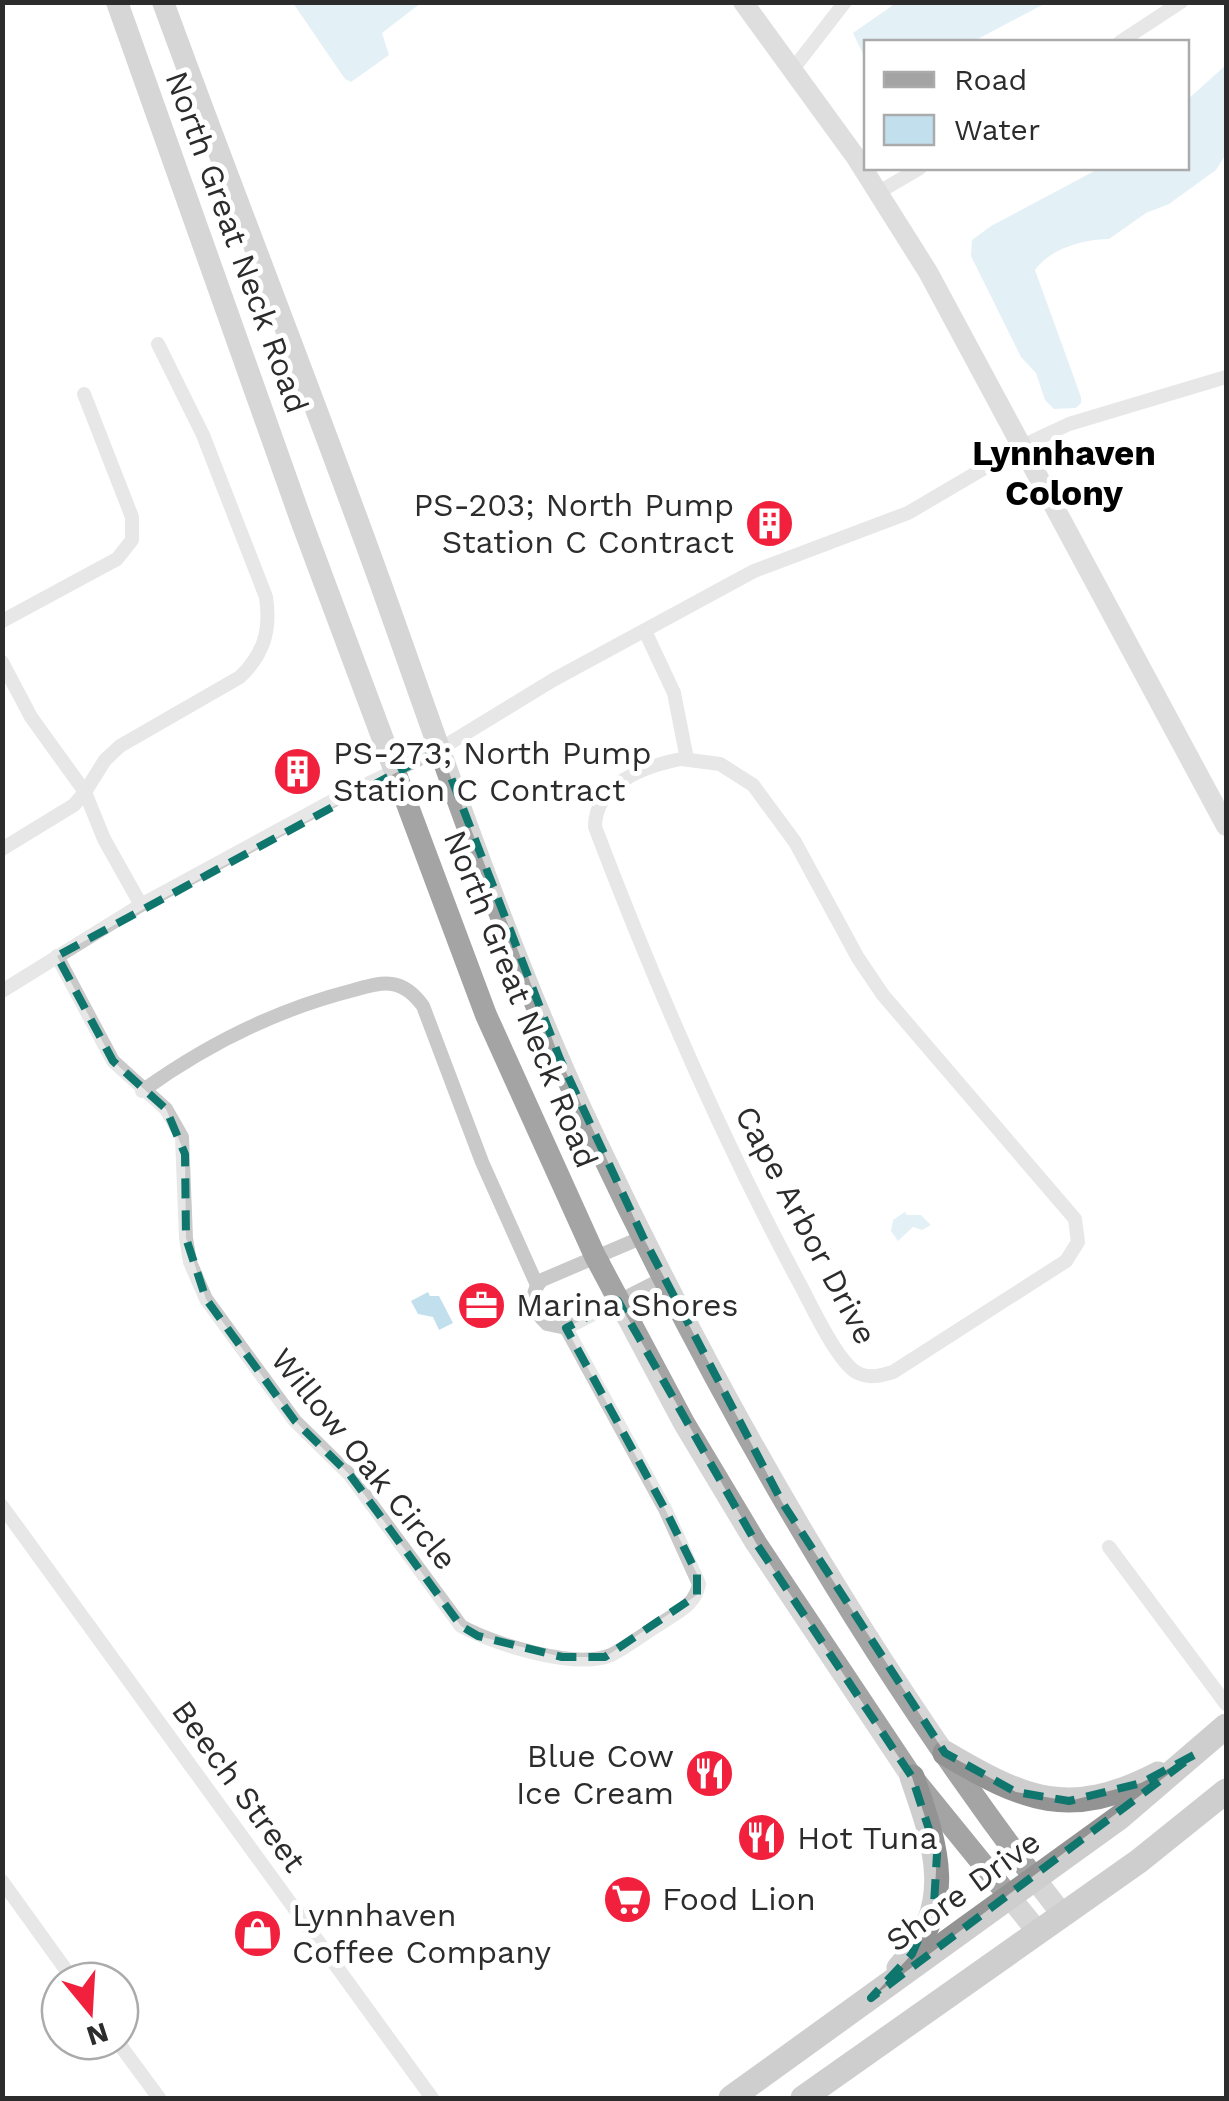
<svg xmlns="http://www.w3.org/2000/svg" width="1229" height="2101" font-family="'Work Sans',sans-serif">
<rect width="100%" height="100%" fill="#fff"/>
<g fill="#c2dfed">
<polygon points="293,3 421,3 382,33 389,55 351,82 345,79"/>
<polygon points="896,3 896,2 1046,3 972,42 866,42 866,60 853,33"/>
<path d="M1226,65V154L1216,170L1169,204L1146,213L1109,239C1086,239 1050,248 1035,270L1081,397V403L1076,408L1054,409L1045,400L1036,373L1021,357L971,256L972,240L991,226L1100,168H1186L1187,100Z"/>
<polygon points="905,1212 907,1215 921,1215 931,1225 922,1230 913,1227 898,1241 891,1231 893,1220"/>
<polygon points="428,1292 430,1296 439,1296 453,1323 439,1330 433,1317 418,1314 411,1301"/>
</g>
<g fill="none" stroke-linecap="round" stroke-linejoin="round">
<g stroke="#c9c9c9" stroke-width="14">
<polyline points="1120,42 1181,2"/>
<polyline points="793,69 845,2"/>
<polyline points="879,192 920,168"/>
<polyline points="2,621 117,559 132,540 132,517 84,394"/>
<polyline points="645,631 674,693 687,759"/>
<polyline points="2,662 31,717 85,792 74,805 2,849"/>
<path d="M681,759L720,764L753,785L795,842L858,958L883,995L1075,1219L1078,1242L1066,1261L893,1372C880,1376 868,1379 856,1372C837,1360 813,1309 802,1288C722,1140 655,985 595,827C595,784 645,766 681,759Z"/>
<path d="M141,905L104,839L85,792L105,760L120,746L240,677C264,654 271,630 266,597L203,435L158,344"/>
<path d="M57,956L113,1061L166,1109L182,1137L186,1238L190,1262L206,1299L295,1421L350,1475L461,1626C493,1644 576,1670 611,1655C629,1646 646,1632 663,1622C679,1611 695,1605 699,1584L666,1511L566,1328"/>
<polyline points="2,991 141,905 336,799 440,749 553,680 754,571 908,513 1022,446 1069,424 1226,377"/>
<path d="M142,1091C206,1045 278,1009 354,990C365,987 380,982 392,984C406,986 415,995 423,1006L482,1162L537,1285"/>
<path d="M643,1237L542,1280C528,1294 533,1312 547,1324L566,1328L664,1278"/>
<polyline points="2,1506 432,2098"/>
<polyline points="1109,1547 1226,1704"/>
<polyline points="2,1881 74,1981"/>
<polyline points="117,2041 159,2098"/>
</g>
<polyline stroke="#b6b6b6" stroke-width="20" points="743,2 855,156 928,272 1226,826"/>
<g stroke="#a4a4a4" stroke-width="22">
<polyline points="117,2 301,520 486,1015 595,1256 684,1423 756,1543 912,1777 1038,1932"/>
<path d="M163,2C234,196 310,388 380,582C447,769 510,960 595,1139C724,1412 876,1676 1062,1914"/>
</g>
<g stroke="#939393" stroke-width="25">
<path d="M945,1753C1025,1800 1069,1820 1158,1774"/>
<path d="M899,1968C957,1906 937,1848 912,1777"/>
<polyline points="731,2098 1120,1817 1226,1726"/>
<polyline points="803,2098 1139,1861 1226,1791"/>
</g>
</g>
<path d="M0 0H1229V2101H0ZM440,749L560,1059L643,1237L782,1502L945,1753L1016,1792L1069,1801L1141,1783L1194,1755L871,1998L912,1954L934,1904L937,1854L912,1777L756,1543L618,1301L566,1328L666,1511L697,1574V1595L605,1657H562L478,1636L461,1626L350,1475L295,1421L206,1299L186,1238L185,1154L166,1109L113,1061L57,956Z" fill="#fff" fill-opacity=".55" fill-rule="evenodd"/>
<path fill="none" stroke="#0f766e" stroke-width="8" stroke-dasharray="20 12" stroke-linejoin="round" d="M440,749L560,1059L643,1237L782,1502L945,1753L1016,1792L1069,1801L1141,1783L1194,1755L871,1998L912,1954L934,1904L937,1854L912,1777L756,1543L618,1301L566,1328L666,1511L697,1574V1595L605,1657H562L478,1636L461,1626L350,1475L295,1421L206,1299L186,1238L185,1154L166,1109L113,1061L57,956Z"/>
<defs>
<symbol id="building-disc" viewBox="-11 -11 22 22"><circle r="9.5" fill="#f1203d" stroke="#fff"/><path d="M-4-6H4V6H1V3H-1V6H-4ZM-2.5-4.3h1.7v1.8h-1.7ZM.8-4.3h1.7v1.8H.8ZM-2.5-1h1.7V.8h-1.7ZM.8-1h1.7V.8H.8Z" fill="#fff"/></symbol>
<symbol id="office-disc" viewBox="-11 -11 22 22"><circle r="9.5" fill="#f1203d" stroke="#fff"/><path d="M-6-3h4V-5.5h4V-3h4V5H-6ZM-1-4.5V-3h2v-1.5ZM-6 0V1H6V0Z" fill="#fff"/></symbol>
<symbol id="restaurant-disc" viewBox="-11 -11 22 22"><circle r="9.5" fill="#f1203d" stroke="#fff"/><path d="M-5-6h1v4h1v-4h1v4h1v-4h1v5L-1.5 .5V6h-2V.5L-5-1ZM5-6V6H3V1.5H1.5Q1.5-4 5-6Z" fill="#fff"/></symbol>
<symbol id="supermarket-disc" viewBox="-11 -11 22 22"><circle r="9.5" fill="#f1203d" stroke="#fff"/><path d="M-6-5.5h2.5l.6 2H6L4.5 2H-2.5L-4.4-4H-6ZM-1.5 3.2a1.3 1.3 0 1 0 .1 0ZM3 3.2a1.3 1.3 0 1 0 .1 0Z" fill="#fff"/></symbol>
<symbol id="shop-disc" viewBox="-11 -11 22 22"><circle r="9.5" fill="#f1203d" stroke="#fff"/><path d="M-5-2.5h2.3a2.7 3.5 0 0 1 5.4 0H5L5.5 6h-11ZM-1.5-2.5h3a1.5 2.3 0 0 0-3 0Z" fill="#fff"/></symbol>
</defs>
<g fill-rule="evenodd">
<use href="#building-disc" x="742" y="496" width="55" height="55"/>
<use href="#building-disc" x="270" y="744" width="55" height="55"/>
<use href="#office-disc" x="454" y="1278" width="55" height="55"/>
<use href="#restaurant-disc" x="682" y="1746" width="55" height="55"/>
<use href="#restaurant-disc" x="734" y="1810" width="55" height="55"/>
<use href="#supermarket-disc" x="600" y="1872" width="55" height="55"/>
<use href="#shop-disc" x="230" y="1906" width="55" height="55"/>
</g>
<g text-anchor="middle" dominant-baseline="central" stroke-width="10" stroke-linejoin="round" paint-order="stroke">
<g font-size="32" fill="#2c2c2c" stroke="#fff">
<text transform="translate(237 242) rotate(70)">North Great Neck Road</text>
<text transform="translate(521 999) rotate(68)">North Great Neck Road</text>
<text transform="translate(806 1225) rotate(62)">Cape Arbor Drive</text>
<text transform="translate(364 1459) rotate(51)">Willow Oak Circle</text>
<text transform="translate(239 1786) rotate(54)">Beech Street</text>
<text transform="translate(963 1891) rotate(-36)">Shore Drive</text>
</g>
<g font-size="32" fill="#2c2c2c" stroke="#fff" text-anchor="start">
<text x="734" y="505" text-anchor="end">PS-203; North Pump<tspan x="734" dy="37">Station C Contract</tspan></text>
<text x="333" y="753">PS-273; North Pump<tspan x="333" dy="37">Station C Contract</tspan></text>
<text x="516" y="1305">Marina Shores</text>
<text x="674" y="1756" text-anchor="end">Blue Cow<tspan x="674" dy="37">Ice Cream</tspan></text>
<text x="797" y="1838">Hot Tuna</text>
<text x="662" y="1899">Food Lion</text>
<text x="292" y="1915">Lynnhaven<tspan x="292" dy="37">Coffee Company</tspan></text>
</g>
<g font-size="35" font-weight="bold" fill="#000" stroke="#fff">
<text x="1064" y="453">Lynnhaven<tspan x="1064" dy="40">Colony</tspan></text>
</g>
</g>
<rect width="1229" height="2101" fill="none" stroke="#2c2c2c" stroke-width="10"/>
<rect x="864" y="40" width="325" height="130" fill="#ffffff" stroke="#ababab" stroke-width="2.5"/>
<rect x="884" y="72" width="50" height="15" fill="#a4a4a4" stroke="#ababab" stroke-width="2.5"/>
<text x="954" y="90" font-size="30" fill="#2c2c2c">Road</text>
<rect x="884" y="115" width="50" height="30" fill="#c2dfed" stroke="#ababab" stroke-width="2.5"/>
<text x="954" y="140" font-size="30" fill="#2c2c2c">Water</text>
<g transform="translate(90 2011) rotate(162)"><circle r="48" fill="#ffffff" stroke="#ababab" stroke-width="2.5"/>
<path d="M0-8L18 38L0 25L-18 38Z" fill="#f1203d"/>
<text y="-15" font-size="28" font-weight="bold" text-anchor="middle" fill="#2c2c2c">N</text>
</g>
</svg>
